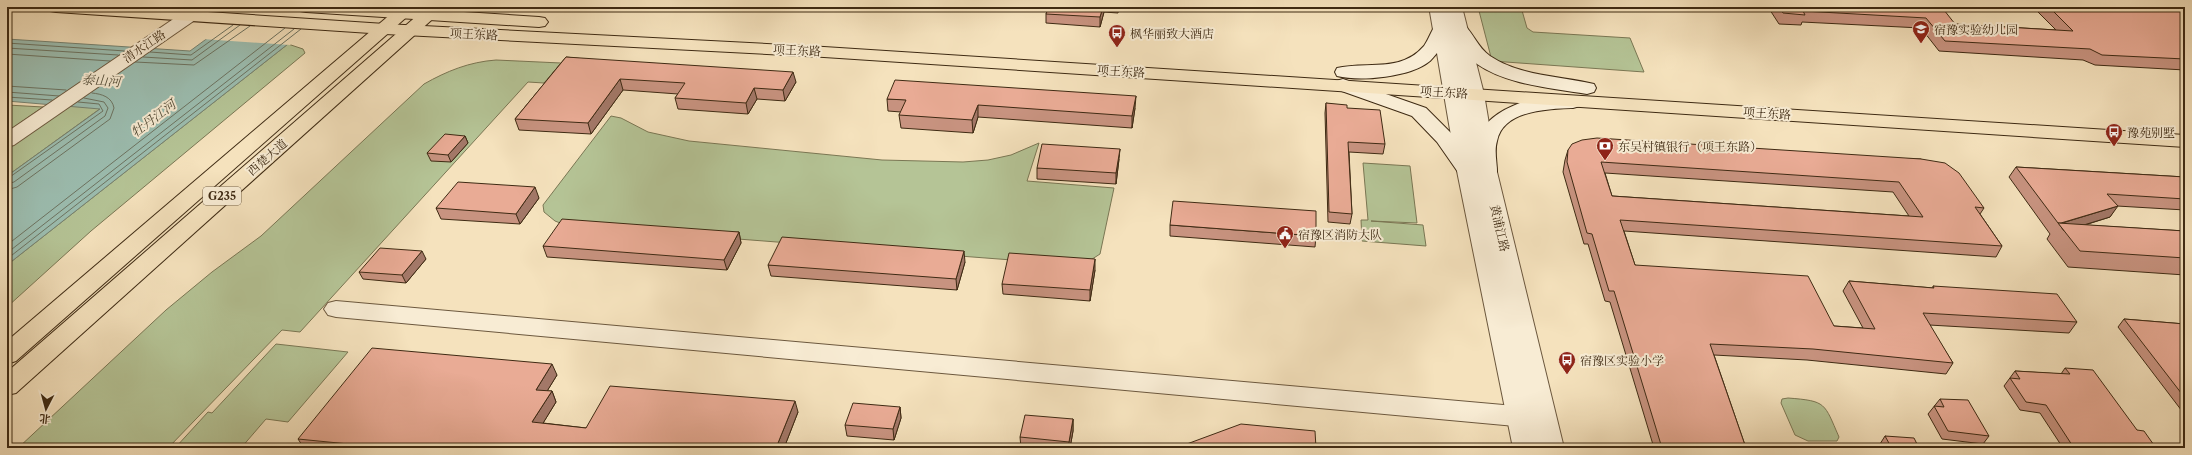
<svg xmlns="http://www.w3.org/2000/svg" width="2192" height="455" font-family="'Libre Caslon Text','Noto Serif SC',serif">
<rect width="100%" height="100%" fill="#f5e2bd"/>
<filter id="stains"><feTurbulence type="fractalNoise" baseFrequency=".005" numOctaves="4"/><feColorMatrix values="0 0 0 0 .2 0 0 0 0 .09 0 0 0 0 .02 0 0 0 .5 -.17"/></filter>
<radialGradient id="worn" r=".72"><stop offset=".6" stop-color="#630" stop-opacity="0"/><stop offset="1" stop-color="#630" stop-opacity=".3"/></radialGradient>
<g fill="#b5c496" stroke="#7a7754">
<polygon points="1478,7 1521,7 1527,28 1533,32 1630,38 1644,72 1492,61"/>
<polygon points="288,44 303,49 305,53 91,231 7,307 7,265"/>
<path d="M496,60L561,63L544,83L528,82L300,332L282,330L168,448H18L166,310L212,272L261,236L424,84C447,71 469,62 496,60Z"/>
<polygon points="7,105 43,107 7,132"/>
<polygon points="66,105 101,108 7,176 7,147"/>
<polygon points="611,116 621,118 648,132 689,141 882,160 963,162 988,160 1011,155 1039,143 1027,181 1114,188 1100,254 1086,263 1064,264 568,226 555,221 544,212 543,205"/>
<polygon points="1363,163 1410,166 1417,223 1371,221 1423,225 1426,246 1362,241 1361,220 1368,220"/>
<polygon points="276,344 348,352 288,422 266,419 241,448 175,448 208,412 212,413"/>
<path d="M1788,398C1827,401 1824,403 1839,437L1837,441H1808L1795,435L1781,403L1782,399Z"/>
</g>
<polygon fill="#9cbeb1" stroke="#768372" points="250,7 288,44 7,265 7,176 100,109 7,101 7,39 190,51"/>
<polygon fill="#f5e2bd" points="247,7 338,7 290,45 202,39"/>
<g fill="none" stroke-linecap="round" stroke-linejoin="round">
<g stroke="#6d7462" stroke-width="1">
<polyline points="7,43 125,51"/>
<polyline points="7,48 118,55"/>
<polyline points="150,52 191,55 233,25"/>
<polyline points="7,54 110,61"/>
<polyline points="143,57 192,60 240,25"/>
<polyline points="135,62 194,65 250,26"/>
<polyline points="7,86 66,90"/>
<polyline points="7,92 59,96"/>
<polyline points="7,97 52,100"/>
<polyline points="7,179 103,111 99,104 78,102"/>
<polyline points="7,184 14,182 105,116 108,108 104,102 84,98"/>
<path d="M7,190L17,187L110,119L114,108C112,97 102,94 92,93"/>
<polyline points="7,245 285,28"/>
<polyline points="7,253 294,29"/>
<polyline points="7,259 301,29"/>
</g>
<defs>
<polygon id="minor" points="336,301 1536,408 1545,411 1549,418 1545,425 1536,428 336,317 328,315 324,309 328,303"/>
<g id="tertiary">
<polygon points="191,7 211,7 208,11 14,145 7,147 7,132"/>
<polygon points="1440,7 1462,7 1484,94 1497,172 1564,448 1513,448 1457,171 1430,12 1433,8"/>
</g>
<g id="secondary">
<path d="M1442,23L1448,24L1450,27C1453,24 1460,22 1464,25C1472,31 1478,48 1490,56C1520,76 1560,76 1594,84L1596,88L1594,92L1587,94C1552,88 1507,85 1477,64C1465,56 1457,42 1450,30C1445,42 1439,52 1430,61C1411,77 1361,82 1337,76L1335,72L1337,68C1367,61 1401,73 1424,46C1429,39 1431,31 1436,24Z"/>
<path d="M1343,79L1426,108L1452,134L1477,170C1476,160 1473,148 1477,139C1490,105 1547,90 1580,98L1583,102L1580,106L1573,108C1548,109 1503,110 1497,141C1494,151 1497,162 1497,172L1494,176L1487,178L1480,176L1477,172L1474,175L1467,177L1460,175L1437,142L1412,116L1336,89L1334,85L1336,81Z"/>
</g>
<g id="primary">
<polygon points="47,7 134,7 385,24 824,47 2185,135 2185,147 824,57 385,34 56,12 50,11"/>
<polygon points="297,7 387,7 539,17 545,18 548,22 545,26 539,27 306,12 300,11"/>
</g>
<g id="trunk">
<polygon points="399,7 418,7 16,361 7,364 7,341"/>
<polygon points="427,7 446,7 16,393 7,395 7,372"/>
</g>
</defs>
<use href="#minor" stroke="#6c583e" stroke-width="2"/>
<use href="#tertiary" stroke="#6c583e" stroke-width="2"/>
<use href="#secondary" stroke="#3e2a13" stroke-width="2"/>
<use href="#primary" stroke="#3e2a13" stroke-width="2"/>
<use href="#trunk" stroke="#3e2a13" stroke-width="2"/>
<use href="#minor" fill="#f8ecd4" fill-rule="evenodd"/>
<use href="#tertiary" fill="#f8ecd4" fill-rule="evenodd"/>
<use href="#secondary" fill="#f8ecd4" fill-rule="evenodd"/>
<use href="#primary" fill="#f5e2bd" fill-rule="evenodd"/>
<use href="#trunk" fill="#f5e2bd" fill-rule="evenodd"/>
</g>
<g fill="#c89380" stroke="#3e2a13" fill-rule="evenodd">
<polygon points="1014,7 1119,7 1118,13 1104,12 1100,27 1046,23 1046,14 1048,9"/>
<polygon points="1633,7 1704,7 1702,11"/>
<polygon points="1768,7 1939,7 1955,24 2056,30 2033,7 2185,7 2185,70 2095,65 2083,60 1939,51 1921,28 1802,22 1801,25 1779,24"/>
<polygon points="566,57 796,82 785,101 757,99 748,114 678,109 675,98 678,94 623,90 591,134 519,130 515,119"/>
<polygon points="887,99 1135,108 1132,128 978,117 973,133 901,128 899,115 901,112 888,111"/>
<polygon points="1326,103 1347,108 1385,144 1383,154 1349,152 1352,214 1350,224 1328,222 1325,113"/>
<polygon points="465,136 468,143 451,162 431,161 427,153"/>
<path d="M1568,150L1921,159L1984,208L1980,214L2002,246L1996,257L1624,231L1635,265L1834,326L1863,328L1843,291L1849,281L1933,288V286L2077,322L2069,333L1929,325L1953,363L1946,374L1807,360L1714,355L1746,448H1654L1610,302L1605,301L1588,244H1584L1563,172L1565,160ZM1605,173L1893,192L1909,216L1612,196Z"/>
<polygon points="1119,159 1116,184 1037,179 1037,168"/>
<polygon points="2016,167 2185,177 2185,210 2117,206 2110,217 2085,225 2185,231 2185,275 2068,267 2047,239 2050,234 2009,177"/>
<polygon points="539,198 520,224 441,219 436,208"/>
<polygon points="1170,225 1316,236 1315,247 1170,236"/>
<polygon points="739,232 741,243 727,270 547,257 543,246"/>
<polygon points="426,259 406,283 363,279 359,272"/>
<polygon points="965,262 957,290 771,276 768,265"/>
<polygon points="1095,270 1090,301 1003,294 1002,284"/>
<polygon points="2124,319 2185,324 2185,415 2118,327"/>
<polygon points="2065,368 2137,430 2156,448 2058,448 2061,445 2040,413 2020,410 2004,386 2015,371 2061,374"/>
<polygon points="557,375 547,391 552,391 556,402 543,423 586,428 798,412 784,448 304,448 298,439"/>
<polygon points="1940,399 1989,436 1983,444 1942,439 1928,414"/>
<polygon points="900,407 901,418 894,440 847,436 845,425"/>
<polygon points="1073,419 1073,431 1070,448 1021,448 1020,437"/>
<polygon points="1885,436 1919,448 1876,448 1879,444 1880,444"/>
</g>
<g fill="#a37868" stroke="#3e2a13">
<polygon points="1103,7 1104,7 1104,12 1100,27 1100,17"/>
<polygon points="793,72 796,82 785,101 783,90"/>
<polygon points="620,79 623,90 591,134 588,123"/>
<polygon points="754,88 757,99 748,114 746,103"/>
<polygon points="1136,96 1135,108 1132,128 1132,116"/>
<polygon points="978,105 978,117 973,133 972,120"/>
<polygon points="465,136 468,143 451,162 448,155"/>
<polygon points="1120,149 1119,159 1116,184 1116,173"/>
<polygon points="535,187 539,198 520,224 516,214"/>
<polygon points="2118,206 2110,217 2064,231 2059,224"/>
<polygon points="739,232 741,243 727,270 724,260"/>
<polygon points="422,251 426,259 406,283 402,275"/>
<polygon points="964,251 965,262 957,290 956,279"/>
<polygon points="1095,259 1095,270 1090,301 1090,290"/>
<polygon points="552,364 557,375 541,401 536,390"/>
<polygon points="552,391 556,402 537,433 532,422"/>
<polygon points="795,401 798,412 784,448 776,448"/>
<polygon points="900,407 901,418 894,440 893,429"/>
<polygon points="1073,419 1073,431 1070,448 1069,448 1069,442"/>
</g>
<g fill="#e9ab95" stroke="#3e2a13" fill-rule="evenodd">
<polygon points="1049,7 1103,7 1100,17 1046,14"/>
<polygon points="1779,7 1939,7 1944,10 1955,24 2073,31 2049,7 2185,7 2185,59 2102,55 2090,49 1945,41 1926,18 1803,11 1805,15 1783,13"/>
<polygon points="566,57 793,72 783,90 754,88 746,103 675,98 685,83 620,79 588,123 515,119"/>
<polygon points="895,80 1136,96 1132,116 978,105 972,120 899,115 906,100 887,99"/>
<polygon points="1326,103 1347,105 1347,108 1380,110 1385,144 1348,142 1352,214 1329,212"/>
<polygon points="445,134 465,136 448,155 427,153"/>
<path d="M1597,138L1921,159L1945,163L1959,173L1984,208L1975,207L2002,246L1620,220L1635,265L1808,276L1834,326L1875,329L1849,281L1934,288L1933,286L2057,294L2077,322L1923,313L1953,363L1813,349L1710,344L1746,448H1662L1614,291H1609L1592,234L1587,233L1567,162L1568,150L1572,144L1582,140ZM1601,162L1899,182L1923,217L1612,196Z"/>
<polygon points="1042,144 1120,149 1116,173 1037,168"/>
<polygon points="2016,167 2185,177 2185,199 2107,194 2118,206 2061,223 2058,223"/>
<polygon points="458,182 535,187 516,214 436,208"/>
<polygon points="1173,201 1316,211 1316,236 1170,225"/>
<polygon points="562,219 739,232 724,260 543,246"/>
<polygon points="2058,223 2185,231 2185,258 2080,251"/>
<polygon points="782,237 964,251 956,279 768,265"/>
<polygon points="380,248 422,251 402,275 359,272"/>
<polygon points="1009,253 1095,259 1090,290 1002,284"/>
<polygon points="2124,319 2185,324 2185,398"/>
<polygon points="372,348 552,364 536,390 552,391 532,422 586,428 610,386 795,401 776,448 389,448 298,439"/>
<polygon points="2065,368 2093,370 2137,430 2144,431 2156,448 2064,448 2061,444 2072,445 2046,405 2026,402 2010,378 2020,379 2015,371 2070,374"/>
<polygon points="1940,399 1968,400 1989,436 1948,431 1934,406 1944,407"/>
<polygon points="853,403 900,407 893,429 845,425"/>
<polygon points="1025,415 1073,419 1069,442 1020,437"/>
<polygon points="1241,424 1315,431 1316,448 1176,448"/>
<polygon points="1885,436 1914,438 1919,448 1881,448 1879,444 1890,445"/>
</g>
<defs>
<symbol id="school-pin" viewBox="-11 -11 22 30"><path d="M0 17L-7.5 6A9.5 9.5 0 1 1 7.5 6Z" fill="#8f2418" stroke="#f8ecd4"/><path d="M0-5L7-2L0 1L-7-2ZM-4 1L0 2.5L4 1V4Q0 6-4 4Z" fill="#fff"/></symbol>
<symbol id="bus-pin" viewBox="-11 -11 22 30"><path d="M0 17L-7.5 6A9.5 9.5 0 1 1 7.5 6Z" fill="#8f2418" stroke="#f8ecd4"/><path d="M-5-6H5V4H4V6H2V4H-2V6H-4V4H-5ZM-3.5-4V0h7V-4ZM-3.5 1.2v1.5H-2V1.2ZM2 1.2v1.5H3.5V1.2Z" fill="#fff"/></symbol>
<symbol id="bank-pin" viewBox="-11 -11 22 30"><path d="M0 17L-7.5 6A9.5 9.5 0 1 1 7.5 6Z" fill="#8f2418" stroke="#f8ecd4"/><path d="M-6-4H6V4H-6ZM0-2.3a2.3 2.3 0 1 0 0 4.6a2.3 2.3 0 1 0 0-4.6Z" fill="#fff"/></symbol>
<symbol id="civic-pin" viewBox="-11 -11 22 30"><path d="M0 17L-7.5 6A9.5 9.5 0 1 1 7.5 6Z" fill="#8f2418" stroke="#f8ecd4"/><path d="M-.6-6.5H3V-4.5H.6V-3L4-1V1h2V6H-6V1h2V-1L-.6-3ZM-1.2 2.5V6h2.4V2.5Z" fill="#fff"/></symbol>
</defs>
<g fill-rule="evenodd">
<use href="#school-pin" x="1911" y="19" width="20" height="27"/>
<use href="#bus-pin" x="1107" y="23" width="20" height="27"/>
<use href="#bus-pin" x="2104" y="122" width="20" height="27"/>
<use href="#bank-pin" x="1595" y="136" width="20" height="27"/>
<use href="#civic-pin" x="1275" y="224" width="20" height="27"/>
<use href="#bus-pin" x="1557" y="350" width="20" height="27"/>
</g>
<g text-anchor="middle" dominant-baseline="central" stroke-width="4" stroke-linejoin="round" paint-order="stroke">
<rect fill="#f8ecd4" stroke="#76644d" stroke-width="1" x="203" y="187" width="38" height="18" rx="3"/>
<g font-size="11" font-weight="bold" fill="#3e2a13">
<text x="222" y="196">G235</text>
</g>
<g font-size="12" fill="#3e2a13" stroke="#f8ecd4" text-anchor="start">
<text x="1934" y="29">宿豫实验幼儿园</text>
<text x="1130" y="33">枫华丽致大酒店</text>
<text x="2127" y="132">豫苑别墅</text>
<text x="1618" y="146">东吴村镇银行（项王东路）</text>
<text x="1298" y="234">宿豫区消防大队</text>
<text x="1580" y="360">宿豫区实验小学</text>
</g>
<g font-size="12" fill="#3e2a13" stroke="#f8ecd4">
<text transform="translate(474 34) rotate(3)">项王东路</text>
<text transform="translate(144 46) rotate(-34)">清水江路</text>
<text transform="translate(797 50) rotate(3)">项王东路</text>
<text transform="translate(1121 71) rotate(4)">项王东路</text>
<text transform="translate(1444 92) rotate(4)">项王东路</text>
<text transform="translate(1767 113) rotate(4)">项王东路</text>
<text transform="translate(267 157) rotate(-41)">西楚大道</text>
<text transform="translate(1500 228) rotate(77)">黄浦江路</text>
</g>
<g font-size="13" font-style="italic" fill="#564f3a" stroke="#f8ecd4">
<text transform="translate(101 80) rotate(4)">泰山河</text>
<text transform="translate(153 118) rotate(-37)">牡丹江河</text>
</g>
</g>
<rect width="2192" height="455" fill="none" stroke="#f5e2bd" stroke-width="24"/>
<rect x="8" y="8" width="2176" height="439" fill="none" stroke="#3e2a13" stroke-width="2"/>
<rect x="12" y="12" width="2168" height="431" fill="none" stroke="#3e2a13"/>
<g transform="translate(46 409) rotate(186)" stroke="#f8ecd4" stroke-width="3" paint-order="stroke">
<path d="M0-3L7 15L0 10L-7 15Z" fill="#3e2a13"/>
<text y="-6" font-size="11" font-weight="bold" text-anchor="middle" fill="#3e2a13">北</text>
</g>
<rect width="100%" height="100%" filter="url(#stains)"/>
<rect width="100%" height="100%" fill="url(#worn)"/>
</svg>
